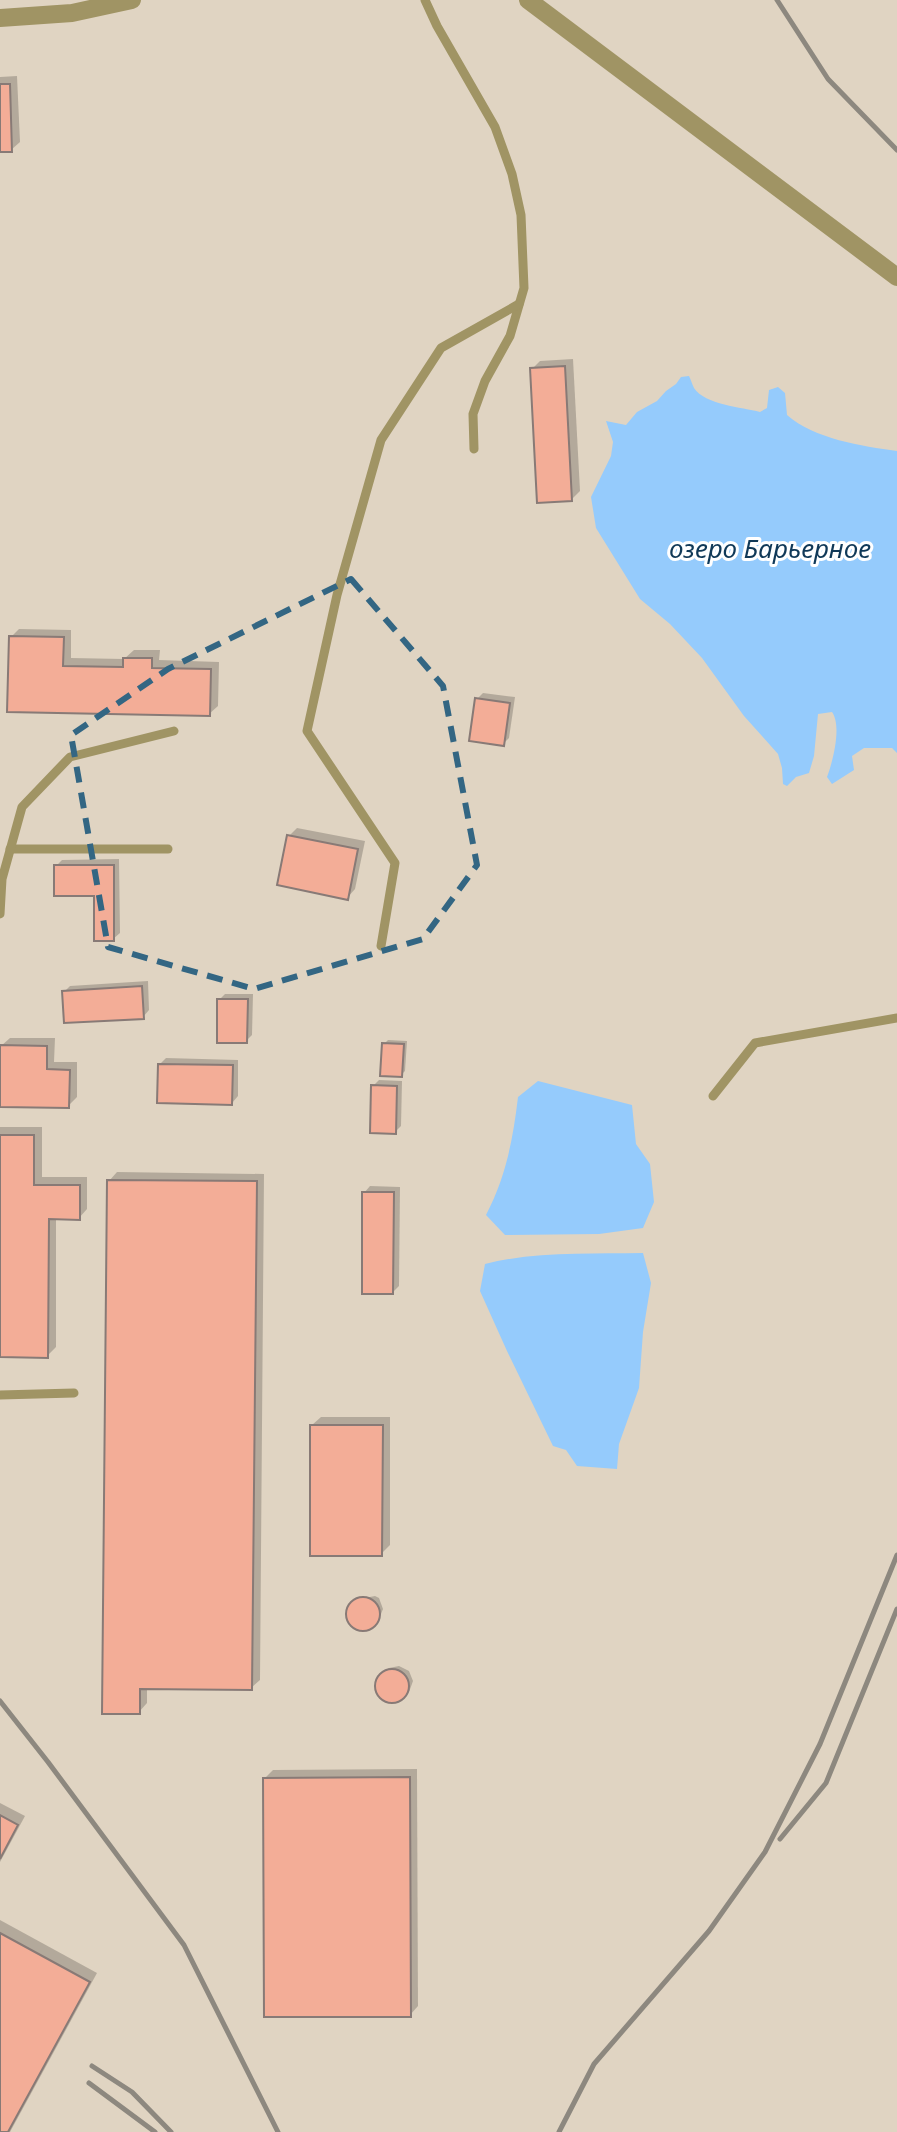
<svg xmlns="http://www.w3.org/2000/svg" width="897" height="2132" font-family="'Noto Sans',sans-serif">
<rect width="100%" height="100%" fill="#e6dfd3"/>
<rect fill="#e0d4c2" x="0" y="0" width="897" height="2132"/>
<g fill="#95cbfc">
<path d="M689,376C691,380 692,384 694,388C705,405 742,407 760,412L767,408L769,390L778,387L785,393L787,415C814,439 862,446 897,451V753L892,748H864L852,756L854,770L832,784L827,777C833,761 842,726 832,712L818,714L814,756L809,773L796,777L787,786L783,784L782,768L778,754L744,716L702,658L670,624L640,599L596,528L591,497L611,456L613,442L606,421L626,425L637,412L657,401L666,391L676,384L681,377Z"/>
<path d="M538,1081L632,1105L636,1144L650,1164L654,1202L643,1228L599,1234L505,1235L486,1215C506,1177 513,1139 518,1097Z"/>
<path d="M643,1253L651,1283L643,1332L639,1388L619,1444L617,1469L577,1466L566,1450L553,1446L507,1351L480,1291L485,1264C536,1251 591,1254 643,1253Z"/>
</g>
<g fill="#0003">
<polygon points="17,76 20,142 11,150 0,150 0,77"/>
<polygon points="573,359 580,491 571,500 532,369 540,361"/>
<polygon points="19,629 71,630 71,658 124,659 134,650 160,650 159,660 219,662 218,706 209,714 9,710 11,637"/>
<polygon points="483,693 515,697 509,738 503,744 477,699"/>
<polygon points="297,828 365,841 355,889 347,898 289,836"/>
<polygon points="119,859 120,933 113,939 96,894 56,866 62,860"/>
<polygon points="148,981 149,1010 143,1017 64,992 70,986"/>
<polygon points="225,994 253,994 252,1035 246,1041 219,1000"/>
<polygon points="10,1038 55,1038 54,1062 77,1062 77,1097 68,1106 1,1046"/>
<polygon points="388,1040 407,1041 405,1071 401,1075 384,1044"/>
<polygon points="166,1058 238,1060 238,1096 232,1103 160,1064"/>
<polygon points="379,1080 402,1081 401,1126 395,1132 373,1086"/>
<polygon points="0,1127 42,1127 42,1177 87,1177 87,1209 79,1218 56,1218 56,1347 47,1356 0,1355"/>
<polygon points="117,1172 264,1174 260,1680 251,1688 147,1688 147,1703 139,1712 109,1181"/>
<polygon points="370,1186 400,1187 399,1286 393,1292 364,1193"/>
<polygon points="321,1417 390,1417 390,1545 381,1554 312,1425"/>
<polygon points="375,1596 379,1598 383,1609 379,1619 365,1629 354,1627 348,1618 348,1608 354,1600"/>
<polygon points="399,1666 409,1671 413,1681 409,1692 404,1696 394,1702 389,1701 380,1695 377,1691 378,1681 389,1668"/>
<polygon points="417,1769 418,2006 410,2015 265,1778 273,1770"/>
<polygon points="0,1803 25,1816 0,1862"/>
<polygon points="0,1920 97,1973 10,2132 0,2132"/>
</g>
<g fill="#f3ad97" stroke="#887a76" stroke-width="2">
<polygon points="0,84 10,84 12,152 0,152"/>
<polygon points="565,366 572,501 537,503 530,368"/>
<polygon points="9,636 64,637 63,666 123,667 123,658 152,658 152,668 211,669 210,716 7,712"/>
<polygon points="475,698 510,703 504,746 469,741"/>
<polygon points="287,835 358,849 348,900 277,885"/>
<polygon points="54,865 114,865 114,941 94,941 94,896 54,896"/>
<polygon points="142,986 144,1019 64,1023 62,991"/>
<polygon points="217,999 248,999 247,1043 217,1043"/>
<polygon points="382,1043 404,1044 402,1077 380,1076"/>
<polygon points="0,1045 47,1046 47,1069 70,1070 69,1108 0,1107"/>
<polygon points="158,1064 233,1065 232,1105 157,1103"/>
<polygon points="371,1085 397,1086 396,1134 370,1133"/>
<polygon points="0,1135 34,1135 34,1185 80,1185 80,1220 49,1219 48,1358 0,1357"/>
<polygon points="107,1180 257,1181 252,1690 140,1689 140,1714 102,1714"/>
<polygon points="362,1192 394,1192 393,1294 362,1294"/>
<polygon points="310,1425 383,1425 382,1556 310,1556"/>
<circle cx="363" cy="1614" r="17"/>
<circle cx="392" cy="1686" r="17"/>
<polygon points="410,1777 411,2017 264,2017 263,1778"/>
<polygon points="0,1815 18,1825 0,1859"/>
<polygon points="0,1933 90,1982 8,2132 0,2132"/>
</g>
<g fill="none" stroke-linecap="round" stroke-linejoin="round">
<g stroke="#a09464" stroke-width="9">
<polyline points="425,0 437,26 495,127 512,174 521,215 524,288 510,336 485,381 473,414 474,449"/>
<polyline points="10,849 168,849"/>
<polyline points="0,914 2,879 22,807 70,757 174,731"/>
<polyline points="381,946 395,863 307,731 337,595 381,440 441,348 519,304"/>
<polyline points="713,1096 755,1043 897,1018"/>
<polyline points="0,1395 74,1393"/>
</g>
<g stroke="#a09464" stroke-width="18">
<polyline points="528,0 897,277"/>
<polyline points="0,18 72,13 132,0"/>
</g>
<g stroke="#8d887f" stroke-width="5">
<polyline points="777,0 828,79 897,150"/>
<polyline points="0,1701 48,1762 184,1945 278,2132"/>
<polyline points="780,1839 826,1783 897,1609"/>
<polyline points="92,2066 132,2092 171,2132"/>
<polyline points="89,2083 155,2132"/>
<polyline points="559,2132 594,2064 709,1931 765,1852 820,1744 897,1555"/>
</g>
</g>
<path fill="none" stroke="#336683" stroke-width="6" stroke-dasharray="16 10" stroke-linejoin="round" d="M351,579L443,686L477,865L423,939L254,989L108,947L71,735L168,669Z"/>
<g text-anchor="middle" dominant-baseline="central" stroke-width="6" stroke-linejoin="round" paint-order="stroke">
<g font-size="26" font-style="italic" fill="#103958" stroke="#fff">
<text x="770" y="548">озеро Барьерное</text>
</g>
</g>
</svg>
